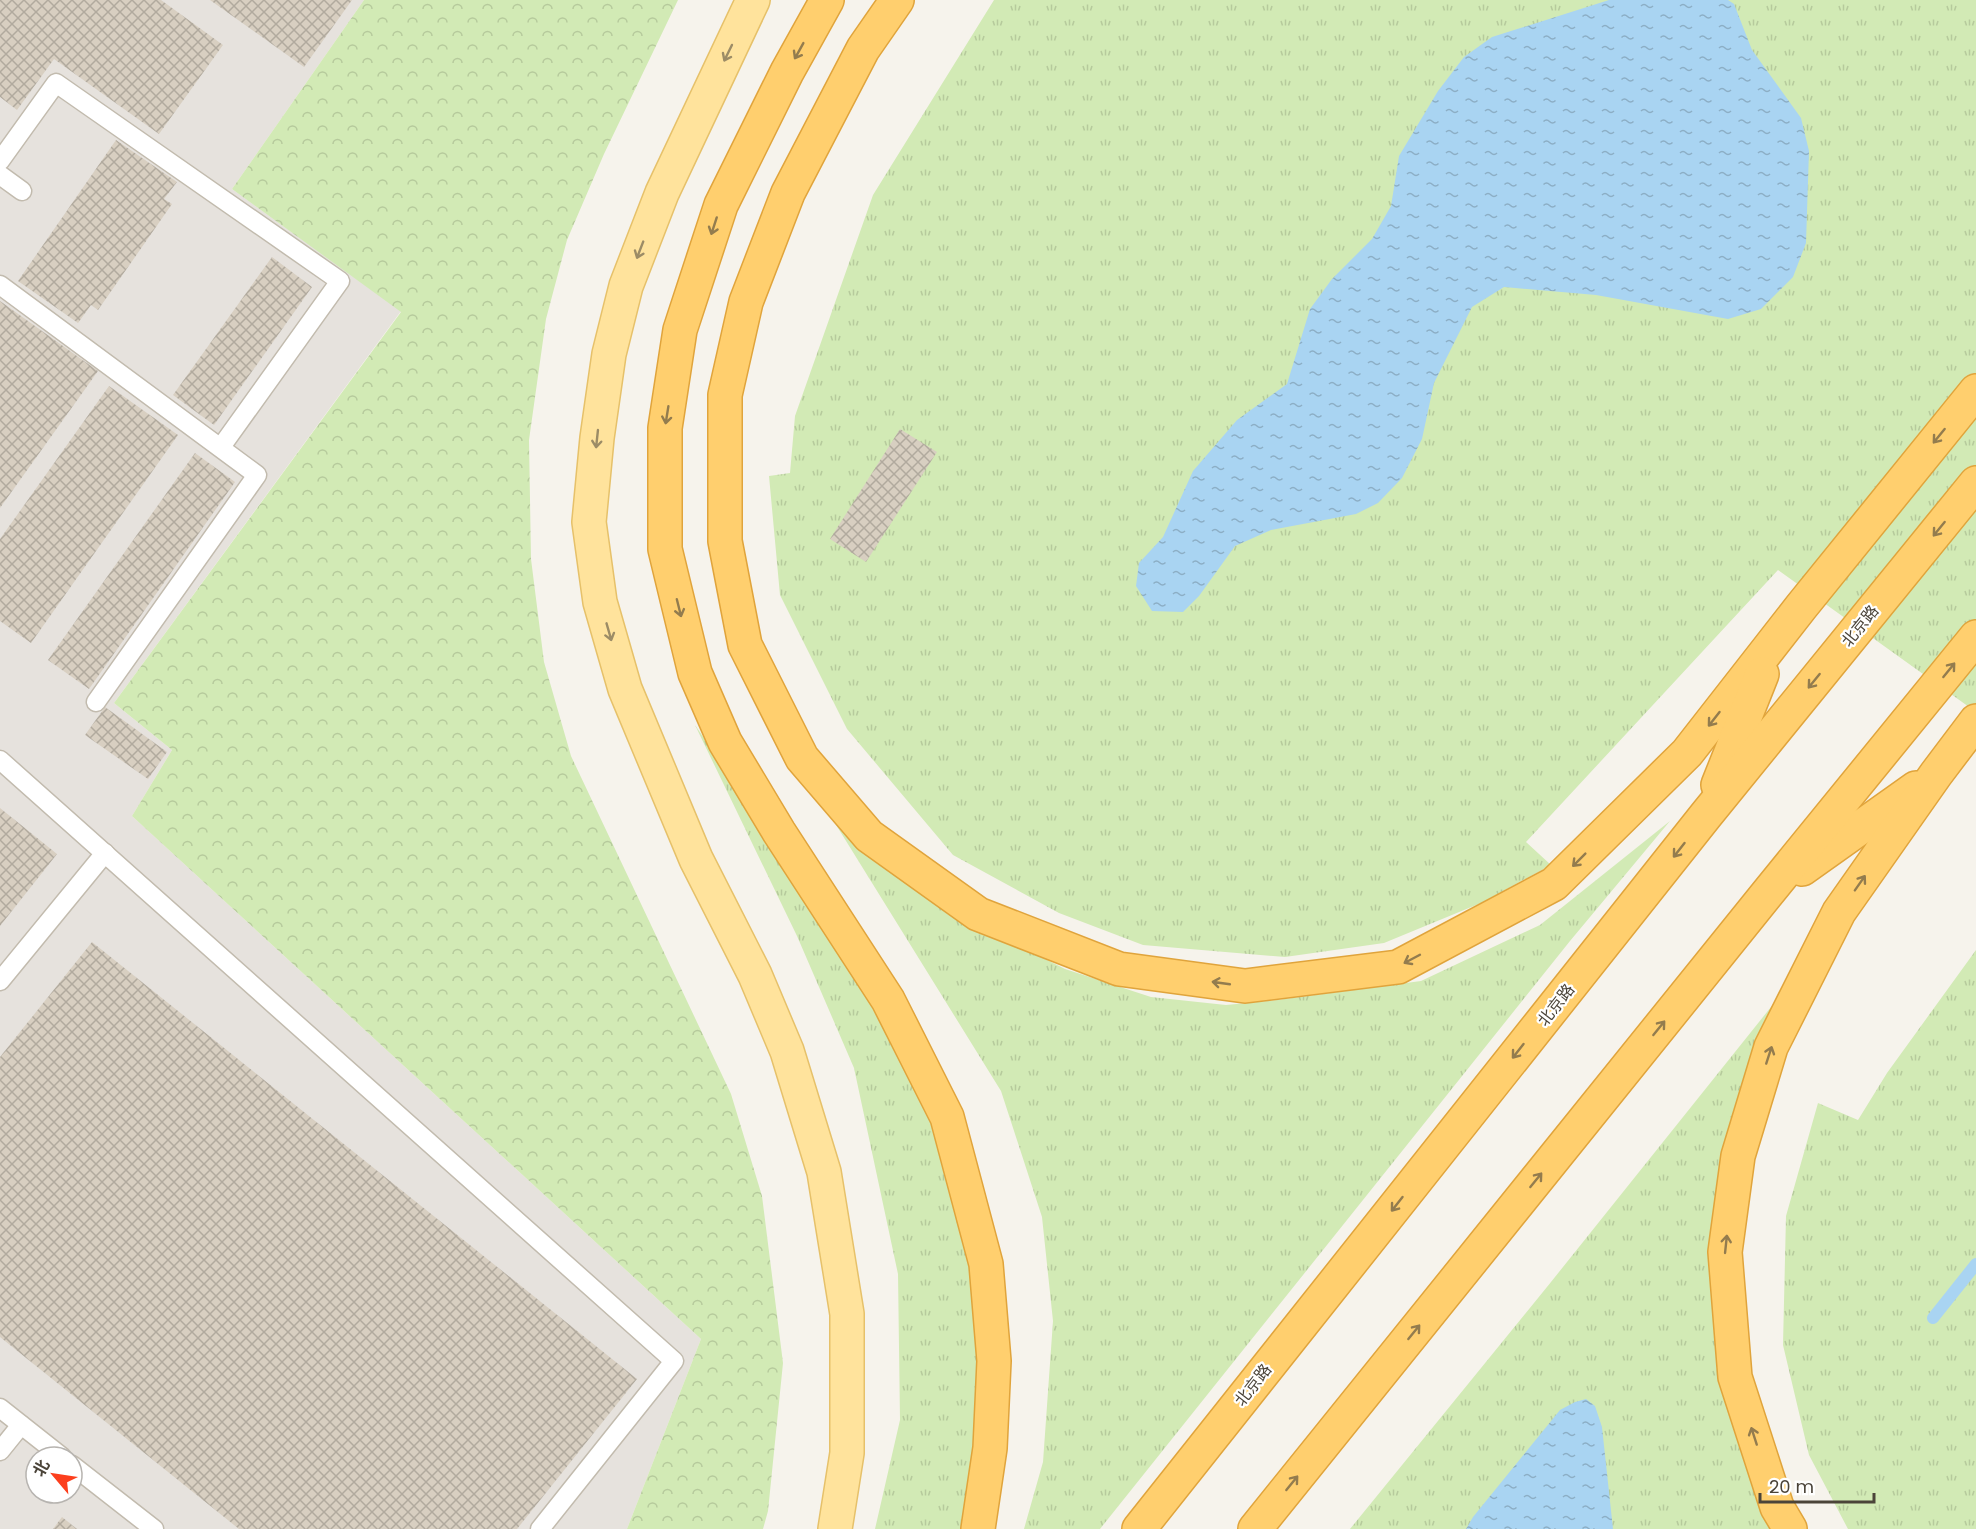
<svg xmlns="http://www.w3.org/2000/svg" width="1976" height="1529" font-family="Poppins,'Noto Sans SC',sans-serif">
<defs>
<pattern id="grass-tufts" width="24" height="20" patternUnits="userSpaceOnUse" patternTransform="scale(1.5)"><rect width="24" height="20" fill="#d2eab5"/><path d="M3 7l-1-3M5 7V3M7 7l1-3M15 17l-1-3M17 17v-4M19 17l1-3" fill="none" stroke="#b6ca9c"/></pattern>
<pattern id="forest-crowns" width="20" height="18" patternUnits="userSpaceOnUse" patternTransform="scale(1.5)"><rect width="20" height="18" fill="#d2eab5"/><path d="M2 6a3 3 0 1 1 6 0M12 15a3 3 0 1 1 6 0" fill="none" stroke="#b6ca9c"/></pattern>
<pattern id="water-ripples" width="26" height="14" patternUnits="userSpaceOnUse" patternTransform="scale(1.5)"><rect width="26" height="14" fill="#a9d4f2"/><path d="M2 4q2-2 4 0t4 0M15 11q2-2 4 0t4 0" fill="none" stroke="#8caec5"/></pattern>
<pattern id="building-cross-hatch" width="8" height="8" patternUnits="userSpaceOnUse" patternTransform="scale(1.5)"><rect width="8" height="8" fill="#d8cfc1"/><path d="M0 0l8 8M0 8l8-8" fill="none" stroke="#b1aa9e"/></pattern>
</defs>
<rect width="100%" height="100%" fill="#f6f3ec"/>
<path fill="#e6e2dd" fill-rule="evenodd" d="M0,0H364L232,189L401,311L114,703L172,750L132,816L701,1339L627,1529H0ZM36,1457H72V1493H36Z"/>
<g fill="url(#grass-tufts)">
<polygon points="994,0 1976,0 1976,712 1778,570 1526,842 1551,865 1481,903 1384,943 1285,957 1143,945 1059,913 953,855 847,729 780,595 769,476 790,473 795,416 873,195"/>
<polygon points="695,725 812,896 942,1124 985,1341 969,1529 875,1529 900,1420 898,1274 854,1068 797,936"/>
<polygon points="807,778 966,919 1065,969 1151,997 1226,1005 1277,1000 1421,981 1540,925 1670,821 1570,941 1100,1529 1024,1529 1043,1462 1053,1321 1042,1217 1001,1091"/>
<polygon points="1976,950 1976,1529 1848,1529 1809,1455 1783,1345 1786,1216 1818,1103 1858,1120 1887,1073"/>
<polygon points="1787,987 1731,1121 1708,1256 1725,1397 1772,1529 1350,1529 1551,1282"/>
</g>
<polygon fill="url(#forest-crowns)" points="364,0 678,0 604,154 567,240 546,319 529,440 531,559 544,662 571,756 731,1094 762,1196 783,1363 768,1511 763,1529 627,1529 701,1339 132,816 172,750 114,703 401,312 232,189"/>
<g fill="url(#water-ripples)">
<polygon points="1609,0 1728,0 1734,4 1752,50 1801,118 1809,151 1806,243 1793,277 1761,309 1728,319 1596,295 1504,287 1472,307 1434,383 1422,439 1402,478 1378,503 1356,514 1271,530 1235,546 1199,596 1183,612 1152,611 1136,586 1139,563 1163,537 1193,471 1237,420 1287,384 1310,309 1332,279 1372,239 1391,206 1399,156 1438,91 1464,57 1492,37"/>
<polygon points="1586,1399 1595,1406 1602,1427 1613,1529 1466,1529 1473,1517 1560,1410 1575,1402"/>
</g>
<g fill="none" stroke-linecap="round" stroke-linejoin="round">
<polyline stroke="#a9d4f2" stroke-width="12" points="1933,1318 1976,1264"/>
</g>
<g fill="url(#building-cross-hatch)">
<polygon points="0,0 161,0 223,45 159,134 54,59 17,110 0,97"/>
<polygon points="210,0 352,0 304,67"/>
<polygon points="116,140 177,182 164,199 172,204 98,310 91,305 78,323 18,281"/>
<polygon points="272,257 312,287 214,425 173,395"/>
<polygon points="0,301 98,371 0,508"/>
<polygon points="109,386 178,435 31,643 0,621 0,539"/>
<polygon points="900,429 937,452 866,562 830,539"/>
<polygon points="195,453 235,482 89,689 48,660"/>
<polygon points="105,707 167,752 148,779 85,735"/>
<polygon points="0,808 57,854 0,926"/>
<polygon points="92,942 637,1379 517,1529 239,1529 0,1337 0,1057"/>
<polygon points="62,1517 77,1529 53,1529"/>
</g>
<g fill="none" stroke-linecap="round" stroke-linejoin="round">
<defs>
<g id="lane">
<polyline points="0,161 56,83 340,281 221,447"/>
<polyline points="0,175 22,191"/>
<polyline points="0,285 257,475 96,702"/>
<polyline points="0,760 674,1361 540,1529"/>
<polyline points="0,981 105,853"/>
<polyline points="0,1408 62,1457"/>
<polyline points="0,1451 21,1425"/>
<polyline points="72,1465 154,1529"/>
</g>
<polyline id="primary" points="753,0 662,193 626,286 609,354 597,438 589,522 600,602 625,689 696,859 755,975 787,1051 824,1172 847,1314 847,1453 835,1529"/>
<g id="highway">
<polyline points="827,0 787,72 721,205 680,330 665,428 665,549 695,673 725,742 779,832 888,1000 947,1117 986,1264 994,1361 990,1448 978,1529"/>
<polyline points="897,0 863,49 788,193 746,302 725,395 725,541 745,645 802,758 869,836 978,914 1119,969 1245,986 1398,967 1554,884 1687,753 1801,607 1976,391"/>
<polyline points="1718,785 1762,674"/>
<polyline points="1802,869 1916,788"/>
<polyline points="1139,1529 1706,815 1976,483"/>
<polyline points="1255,1529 1766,895 1976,637"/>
<polyline points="1790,1529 1777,1507 1735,1377 1725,1252 1738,1156 1771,1047 1839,912 1936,774 1976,721"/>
</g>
</defs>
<use href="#lane" stroke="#c2bbae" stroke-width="21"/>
<use href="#primary" stroke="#e6c16a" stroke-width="36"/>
<use href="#highway" stroke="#e0a43c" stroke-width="36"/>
<use href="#lane" stroke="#fff" stroke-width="18"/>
<use href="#primary" stroke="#ffe39c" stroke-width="33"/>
<use href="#highway" stroke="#ffcf6e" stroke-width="33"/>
</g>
<defs><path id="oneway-shaft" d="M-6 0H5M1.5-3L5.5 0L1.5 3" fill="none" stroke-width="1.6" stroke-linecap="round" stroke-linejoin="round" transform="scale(1.5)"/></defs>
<g stroke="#937c4e">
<use href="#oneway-shaft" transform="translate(799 51) rotate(119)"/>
<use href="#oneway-shaft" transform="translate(714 226) rotate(108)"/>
<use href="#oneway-shaft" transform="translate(667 415) rotate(99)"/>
<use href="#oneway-shaft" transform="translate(1939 436) rotate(129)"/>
<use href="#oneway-shaft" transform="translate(1939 529) rotate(129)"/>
<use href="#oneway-shaft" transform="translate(679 608) rotate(76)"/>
<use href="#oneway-shaft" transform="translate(1949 670) rotate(-51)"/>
<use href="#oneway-shaft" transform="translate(1814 681) rotate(129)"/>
<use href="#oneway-shaft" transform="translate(1714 719) rotate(128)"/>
<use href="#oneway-shaft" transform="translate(1679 850) rotate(128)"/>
<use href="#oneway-shaft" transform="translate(1579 860) rotate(135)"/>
<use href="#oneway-shaft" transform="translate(1860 883) rotate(-55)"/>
<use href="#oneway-shaft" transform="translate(1412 959) rotate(152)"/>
<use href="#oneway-shaft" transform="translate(1221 983) rotate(-172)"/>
<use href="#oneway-shaft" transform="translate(1659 1028) rotate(-51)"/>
<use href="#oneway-shaft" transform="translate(1518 1051) rotate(128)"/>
<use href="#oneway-shaft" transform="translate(1769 1055) rotate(-72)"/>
<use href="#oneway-shaft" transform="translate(1536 1180) rotate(-51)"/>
<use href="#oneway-shaft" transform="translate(1397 1204) rotate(128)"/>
<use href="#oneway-shaft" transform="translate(1726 1244) rotate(-84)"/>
<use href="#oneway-shaft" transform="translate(1414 1332) rotate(-51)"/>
<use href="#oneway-shaft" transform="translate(1754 1436) rotate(-108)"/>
<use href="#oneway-shaft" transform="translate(1292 1483) rotate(-51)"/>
</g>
<g stroke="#9c8c66">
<use href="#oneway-shaft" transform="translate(728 53) rotate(116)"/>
<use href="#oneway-shaft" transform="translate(640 250) rotate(111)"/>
<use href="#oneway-shaft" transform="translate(597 439) rotate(96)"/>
<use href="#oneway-shaft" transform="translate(609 632) rotate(74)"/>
</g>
<g text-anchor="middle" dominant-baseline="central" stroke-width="4.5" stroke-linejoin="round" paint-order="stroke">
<g font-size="16" fill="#4b4439" stroke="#fff">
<text transform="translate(1860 626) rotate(-51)">北京路</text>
<text transform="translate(1556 1005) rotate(-52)">北京路</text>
<text transform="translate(1253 1385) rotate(-52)">北京路</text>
</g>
</g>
<g transform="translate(54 1475) rotate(299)"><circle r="28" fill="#ffffff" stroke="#b7b4b0" stroke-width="1.5"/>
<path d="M0-4.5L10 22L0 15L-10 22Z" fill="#fc3f1d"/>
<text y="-9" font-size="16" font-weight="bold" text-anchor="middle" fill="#4b4439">北</text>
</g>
<path d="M1760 1493v9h114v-9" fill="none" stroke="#4b4439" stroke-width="3"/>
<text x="1769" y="1493" font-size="18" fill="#4b4439" stroke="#ffffff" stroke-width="4.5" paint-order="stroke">20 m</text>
</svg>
